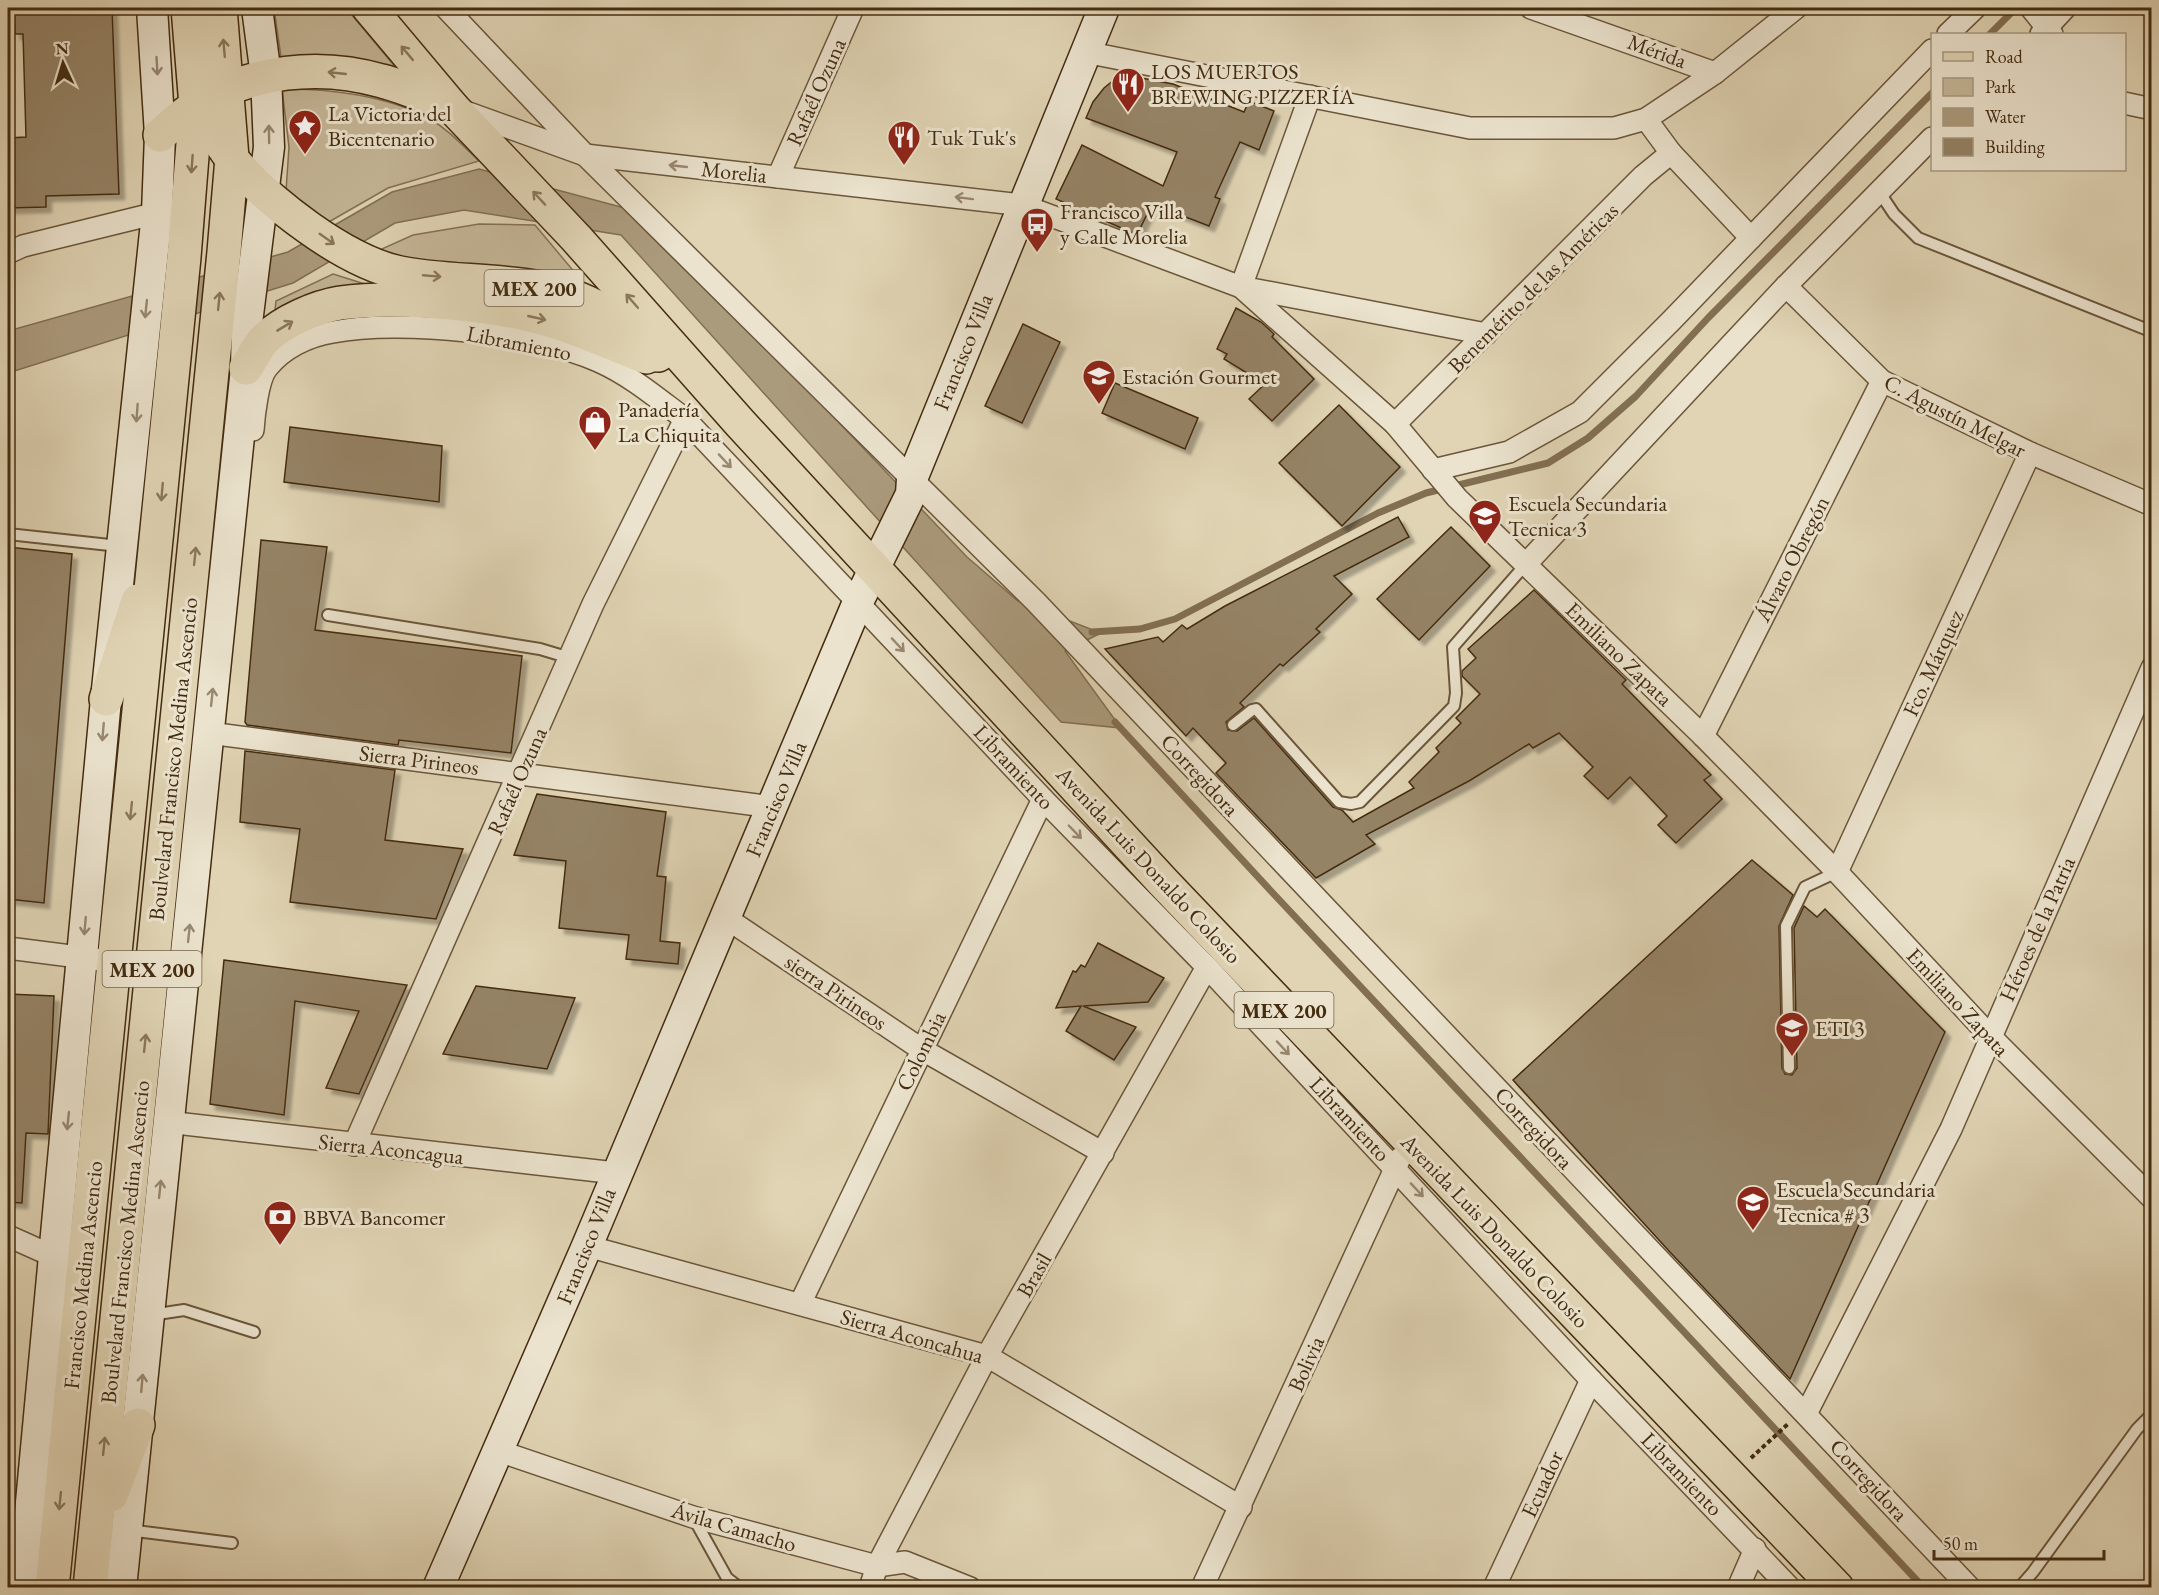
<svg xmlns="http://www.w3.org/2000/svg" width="2159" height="1595" font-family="'EB Garamond',serif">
<defs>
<filter id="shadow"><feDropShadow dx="5.5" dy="5.5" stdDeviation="1.5" flood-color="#0004"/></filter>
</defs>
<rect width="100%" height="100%" fill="#e0d4b4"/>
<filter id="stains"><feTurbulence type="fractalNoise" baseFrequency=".00333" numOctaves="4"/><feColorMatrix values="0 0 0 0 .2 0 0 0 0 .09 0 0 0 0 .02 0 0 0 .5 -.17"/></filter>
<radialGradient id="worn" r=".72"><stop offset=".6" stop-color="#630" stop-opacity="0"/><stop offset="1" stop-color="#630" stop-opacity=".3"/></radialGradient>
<g fill="#c5b798" stroke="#847254" stroke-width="1.5">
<polygon points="274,8 346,8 403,76 281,57"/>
<path d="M282,89C328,88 389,96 430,119C449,130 463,146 479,161L388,188L327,223L286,191L289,147Z"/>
<polygon points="479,224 535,225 591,292 436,269 375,252 413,235"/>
<polygon points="333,274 387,291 274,320 276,301"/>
</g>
<polygon fill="#ab9b7d" stroke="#826f52" stroke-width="1.5" points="479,169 643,213 690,266 967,557 1018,601 1101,633 1065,651 1121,728 1061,722 621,235 464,210 395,223 293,283 8,373 8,331 288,252 392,192"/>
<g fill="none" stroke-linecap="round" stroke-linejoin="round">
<g stroke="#826f52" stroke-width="7">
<polyline points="1990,34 2016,8"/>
<polyline points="1092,632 1140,629 1175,619 1378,513 1426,493 1548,463 1588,438 1636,396 1708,318 1932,93"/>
<polyline points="1115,722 1270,890 1924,1588"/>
</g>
</g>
<g fill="#958366" stroke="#442c11" stroke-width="1.5" filter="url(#shadow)">
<polygon points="14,8 112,8 119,194 46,196 46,207 8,208 8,138 26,137 23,34 15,34"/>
<polygon points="1131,76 1173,84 1244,112 1249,101 1274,111 1259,150 1240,142 1215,197 1220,199 1209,226 1152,204 1137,235 1056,199 1082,145 1163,186 1177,152 1086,118 1093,102 1104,88 1114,80"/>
<polygon points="1236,308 1261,322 1274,334 1272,337 1314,379 1272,421 1249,399 1265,384 1224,359 1227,354 1217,349"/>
<polygon points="1023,324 1060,342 1022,423 985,406"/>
<polygon points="1115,383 1198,418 1185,449 1102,413"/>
<polygon points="1339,405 1400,467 1342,526 1279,463"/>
<polygon points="290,427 442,446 439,502 284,482"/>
<polygon points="1398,517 1409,537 1334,576 1352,594 1316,629 1320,632 1283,666 1280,664 1240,703 1244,707 1226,722 1228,730 1237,731 1254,718 1333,807 1342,810 1353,822 1414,788 1409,782 1439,752 1436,748 1461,723 1456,718 1480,694 1462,676 1462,671 1476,658 1468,649 1534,590 1626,680 1622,684 1711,775 1704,780 1722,799 1676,843 1658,825 1667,816 1630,777 1608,799 1584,776 1593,767 1559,733 1533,748 1529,744 1469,781 1366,835 1375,844 1316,878 1216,773 1226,763 1193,728 1186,736 1105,649 1158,637 1163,642 1182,625 1187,629 1225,606"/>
<polygon points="1451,527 1490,566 1419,640 1377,599"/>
<polygon points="261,540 327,547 315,630 522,656 511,753 399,740 398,745 247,725 245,722"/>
<polygon points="8,547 72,554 44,903 8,899"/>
<polygon points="245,751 395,770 385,840 463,849 436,919 290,902 300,829 240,822"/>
<polygon points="537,794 666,812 657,876 666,877 660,941 680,943 678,964 626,959 629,935 559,928 566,861 514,855"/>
<polygon points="1752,860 1793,895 1779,926 1782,1068 1785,1074 1792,1075 1797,1068 1794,928 1804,906 1817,917 1825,909 1945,1032 1790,1379 1669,1251 1513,1080"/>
<polygon points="1098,943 1164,978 1148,1002 1083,1006 1136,1027 1114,1060 1066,1031 1081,1006 1056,1008 1073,971 1076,972 1081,965 1085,967"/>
<polygon points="224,960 407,985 359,1094 326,1088 359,1011 295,1001 284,1115 210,1104"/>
<polygon points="476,986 575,998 547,1069 443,1054"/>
<polygon points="8,994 54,996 48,1134 26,1133 22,1203 8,1202"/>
</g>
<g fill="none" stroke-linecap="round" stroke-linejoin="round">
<defs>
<g id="lane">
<polyline points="1878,190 1894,214 1918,238 2148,330"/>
<polyline points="8,534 119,546"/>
<polyline points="328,615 540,649 570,658"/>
<polyline points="1233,725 1252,710 1256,709 1339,802 1351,804 1360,802 1454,706 1456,693 1453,647 1526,564"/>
<polyline points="1789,1068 1786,926 1805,887 1837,872"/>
<polyline points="151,1315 184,1310 254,1332"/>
<polyline points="693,1517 727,1578 740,1588"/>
<polyline points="128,1530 232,1543"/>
<polyline points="2019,1588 2033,1572 2137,1429 2152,1414"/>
</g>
<g id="street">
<polyline points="446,8 585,155 1036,602 1970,1588"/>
<polyline points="1531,8 1715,73"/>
<polyline points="2031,8 2052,34"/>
<polyline points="1948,34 1975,8"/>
<polyline points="2041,34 2065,8"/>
<polyline points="1085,52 1470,128 1614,128 1646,119 1715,73 1796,8"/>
<polyline points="1310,96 1241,287 1486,334"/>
<polyline points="2124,103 2152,109"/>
<polyline points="460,110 585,155 1022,205 1241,287 1395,424 1457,498 1703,736 1837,872 1990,1036 2152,1198"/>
<polyline points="1646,119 1671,153 1751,238"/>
<polyline points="778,177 853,8"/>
<polyline points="8,253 23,246 157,213"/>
<polyline points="1786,286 1882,381 2030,453 2152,505"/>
<polyline points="1395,424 1643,176 1671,153"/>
<path d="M253,430C254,415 258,379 267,368C283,348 308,336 333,332C401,319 535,333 598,361C630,375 657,398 685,419L1043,799L1207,967L1591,1380L1790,1588"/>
<polyline points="1433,470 1509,452 1580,412 1672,320 1932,50"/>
<polyline points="1526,564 1786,286 1932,138"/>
<polyline points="209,733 772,807"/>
<polyline points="1703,736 1882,381"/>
<polyline points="1837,872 2030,453"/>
<polyline points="726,918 921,1049 1103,1153"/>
<polyline points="8,948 165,968"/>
<polyline points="167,1122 616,1173"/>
<polyline points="354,1145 593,604 685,419"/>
<polyline points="8,1236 55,1257"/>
<polyline points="587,1246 987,1356 1241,1507"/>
<polyline points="800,1304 1043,799"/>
<polyline points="1806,1414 1951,1129 2152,668"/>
<polyline points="499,1451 693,1517 877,1566 905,1562 970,1588"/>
<polyline points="870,1588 877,1566 987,1356 1207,967"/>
<polyline points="1202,1588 1400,1158"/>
<polyline points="1494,1588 1591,1380"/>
<polyline points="1738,1588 1755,1549"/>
</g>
<g id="secondary">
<polyline points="23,1588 106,699 157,213 160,135 152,8"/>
<polyline points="121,1588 246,368 247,323 269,147 266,76 257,8"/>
<polyline points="438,1588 587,1246 858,602 911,494 912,479 1104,8"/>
</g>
<g id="primary">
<polyline points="369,8 453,108 576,238 740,423 1164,883 1837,1588"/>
<path d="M196,106C208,123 219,142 232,159C268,202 344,261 400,273C463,286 543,274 601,310C621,323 639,340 658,355"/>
<path d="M160,135C172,125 183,114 196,106C250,70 320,63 382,81C406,87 429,98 452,107"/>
<path d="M246,368C252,359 258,345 266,338C284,321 316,307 340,303C401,295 503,304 561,324C590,334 618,346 646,357"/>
</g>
<g id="highway">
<polyline points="106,699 138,601"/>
<polyline points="111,1495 138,1425"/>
<polyline points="52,1588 184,257 196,106 188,8"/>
<polyline points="90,1588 224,252 232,158 220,8"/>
</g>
</defs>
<use href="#lane" stroke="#6b563a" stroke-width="14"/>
<use href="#street" stroke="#6b563a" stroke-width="24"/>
<use href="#secondary" stroke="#442c11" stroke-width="33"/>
<use href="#primary" stroke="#442c11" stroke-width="36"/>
<use href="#highway" stroke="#442c11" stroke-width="36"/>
<polyline stroke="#442c11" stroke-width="4" stroke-dasharray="4.5 3" stroke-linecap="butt" points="1751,1458 1788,1424"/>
<use href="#lane" stroke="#ebe3ce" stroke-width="10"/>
<use href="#street" stroke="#ebe3ce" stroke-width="21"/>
<use href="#secondary" stroke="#ebe3ce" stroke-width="30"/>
<use href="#primary" stroke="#e0d4b4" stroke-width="33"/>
<use href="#highway" stroke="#e0d4b4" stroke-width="33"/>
</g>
<defs><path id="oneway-shaft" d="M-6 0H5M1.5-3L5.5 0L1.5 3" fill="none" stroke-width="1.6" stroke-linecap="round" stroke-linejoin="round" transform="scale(1.5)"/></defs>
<g stroke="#8a785a">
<use href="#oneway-shaft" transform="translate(224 48) rotate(-95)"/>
<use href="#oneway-shaft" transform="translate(407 53) rotate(-130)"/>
<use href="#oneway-shaft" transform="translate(337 73) rotate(-174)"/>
<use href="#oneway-shaft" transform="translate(192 164) rotate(94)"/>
<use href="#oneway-shaft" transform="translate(539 198) rotate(-133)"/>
<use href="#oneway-shaft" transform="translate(327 239) rotate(35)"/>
<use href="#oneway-shaft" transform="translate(432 276) rotate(5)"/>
<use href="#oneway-shaft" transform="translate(219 301) rotate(-84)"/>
<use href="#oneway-shaft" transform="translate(632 301) rotate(-131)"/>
<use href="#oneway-shaft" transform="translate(537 318) rotate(13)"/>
<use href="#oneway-shaft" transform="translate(285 326) rotate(-31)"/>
<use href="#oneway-shaft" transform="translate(162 492) rotate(95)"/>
<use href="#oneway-shaft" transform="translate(195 556) rotate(-84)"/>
<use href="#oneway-shaft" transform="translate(131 811) rotate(96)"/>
<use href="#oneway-shaft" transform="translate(145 1043) rotate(-84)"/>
<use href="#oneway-shaft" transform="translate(104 1446) rotate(-84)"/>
<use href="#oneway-shaft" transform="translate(60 1501) rotate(96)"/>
</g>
<g stroke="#988870">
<use href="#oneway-shaft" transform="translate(157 66) rotate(87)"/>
<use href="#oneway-shaft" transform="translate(269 134) rotate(-91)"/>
<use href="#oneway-shaft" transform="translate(678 166) rotate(-174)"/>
<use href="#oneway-shaft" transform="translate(964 198) rotate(-173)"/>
<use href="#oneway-shaft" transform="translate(146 309) rotate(96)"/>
<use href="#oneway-shaft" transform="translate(137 413) rotate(94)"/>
<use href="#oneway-shaft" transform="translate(725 461) rotate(47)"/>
<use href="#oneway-shaft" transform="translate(898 645) rotate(47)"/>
<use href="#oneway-shaft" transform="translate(212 697) rotate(-84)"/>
<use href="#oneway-shaft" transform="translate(103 732) rotate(95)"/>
<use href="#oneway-shaft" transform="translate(1075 832) rotate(46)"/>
<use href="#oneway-shaft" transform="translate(85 926) rotate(95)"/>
<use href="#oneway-shaft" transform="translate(189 933) rotate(-84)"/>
<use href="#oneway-shaft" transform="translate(1283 1048) rotate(47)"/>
<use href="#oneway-shaft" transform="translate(68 1121) rotate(96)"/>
<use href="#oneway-shaft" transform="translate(160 1189) rotate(-84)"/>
<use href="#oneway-shaft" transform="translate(1417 1190) rotate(47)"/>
<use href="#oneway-shaft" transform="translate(142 1383) rotate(-85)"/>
</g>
<defs>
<symbol id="restaurant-pin" viewBox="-11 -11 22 30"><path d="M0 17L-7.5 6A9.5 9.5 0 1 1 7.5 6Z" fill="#8f2418" stroke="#ebe3ce"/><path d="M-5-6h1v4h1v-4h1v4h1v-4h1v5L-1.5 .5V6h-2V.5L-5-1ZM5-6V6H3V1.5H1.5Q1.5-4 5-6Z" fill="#fff"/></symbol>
<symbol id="sight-pin" viewBox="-11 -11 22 30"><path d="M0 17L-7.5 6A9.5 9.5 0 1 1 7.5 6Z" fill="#8f2418" stroke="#ebe3ce"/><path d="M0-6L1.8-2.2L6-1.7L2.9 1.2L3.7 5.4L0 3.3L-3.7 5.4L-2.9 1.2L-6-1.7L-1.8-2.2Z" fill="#fff"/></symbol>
<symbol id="bus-pin" viewBox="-11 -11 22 30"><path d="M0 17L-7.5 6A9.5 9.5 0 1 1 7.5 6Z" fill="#8f2418" stroke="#ebe3ce"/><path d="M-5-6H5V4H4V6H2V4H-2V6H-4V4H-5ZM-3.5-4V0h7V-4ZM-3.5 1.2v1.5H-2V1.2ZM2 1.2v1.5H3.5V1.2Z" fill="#fff"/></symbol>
<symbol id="university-pin" viewBox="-11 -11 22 30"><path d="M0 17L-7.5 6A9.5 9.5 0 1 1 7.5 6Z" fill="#8f2418" stroke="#ebe3ce"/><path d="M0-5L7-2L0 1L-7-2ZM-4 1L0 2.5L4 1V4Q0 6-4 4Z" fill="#fff"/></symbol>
<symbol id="shop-pin" viewBox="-11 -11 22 30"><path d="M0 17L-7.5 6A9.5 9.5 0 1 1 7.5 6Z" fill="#8f2418" stroke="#ebe3ce"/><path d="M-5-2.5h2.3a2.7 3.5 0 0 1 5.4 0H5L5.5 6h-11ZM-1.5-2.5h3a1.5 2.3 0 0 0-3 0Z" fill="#fff"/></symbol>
<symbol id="school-pin" viewBox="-11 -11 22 30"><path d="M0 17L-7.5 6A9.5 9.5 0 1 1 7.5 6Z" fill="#8f2418" stroke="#ebe3ce"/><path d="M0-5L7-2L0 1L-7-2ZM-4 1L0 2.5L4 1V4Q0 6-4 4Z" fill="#fff"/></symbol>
<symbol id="bank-pin" viewBox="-11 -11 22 30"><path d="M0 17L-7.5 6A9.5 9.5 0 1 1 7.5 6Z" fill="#8f2418" stroke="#ebe3ce"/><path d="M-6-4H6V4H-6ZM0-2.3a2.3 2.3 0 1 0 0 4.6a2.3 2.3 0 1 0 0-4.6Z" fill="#fff"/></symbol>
</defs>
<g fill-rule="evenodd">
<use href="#restaurant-pin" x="1109" y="65" width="38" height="52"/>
<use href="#sight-pin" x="286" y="107" width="38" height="52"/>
<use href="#restaurant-pin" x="885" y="118" width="38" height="52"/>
<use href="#bus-pin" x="1018" y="205" width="38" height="52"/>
<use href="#university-pin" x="1080" y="357" width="38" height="52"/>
<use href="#shop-pin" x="576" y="403" width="38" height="52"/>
<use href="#school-pin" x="1466" y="497" width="38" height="52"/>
<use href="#school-pin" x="1773" y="1009" width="38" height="52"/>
<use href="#school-pin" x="1734" y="1183" width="38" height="52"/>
<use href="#bank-pin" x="261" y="1198" width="38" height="52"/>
</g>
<g text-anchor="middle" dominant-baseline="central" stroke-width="6" stroke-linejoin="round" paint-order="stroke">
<g fill="#ebe3ce" stroke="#76634a" stroke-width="1.5">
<rect x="484.5" y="270" width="99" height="36" rx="4.5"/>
<rect x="102.5" y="951" width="99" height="36" rx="4.5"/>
<rect x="1234.5" y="992" width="99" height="36" rx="4.5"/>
</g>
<g font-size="21" font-weight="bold" fill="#442c11">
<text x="534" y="288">MEX 200</text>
<text x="152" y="969">MEX 200</text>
<text x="1284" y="1010">MEX 200</text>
</g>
<g font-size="22" fill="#442c11" stroke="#ebe3ce">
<text transform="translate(1657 51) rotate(20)">Mérida</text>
<text transform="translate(816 92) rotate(-66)">Rafaél Ozuna</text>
<text transform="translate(734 172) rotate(6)">Morelia</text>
<text transform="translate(1533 288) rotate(-45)">Benemérito de las Américas</text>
<text transform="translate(519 343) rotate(11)">Libramiento</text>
<text transform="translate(963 352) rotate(-68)">Francisco Villa</text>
<text transform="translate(1955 416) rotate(27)">C. Agustín Melgar</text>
<text transform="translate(1792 559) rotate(-63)">Álvaro Obregón</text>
<text transform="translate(1619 654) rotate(44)">Emiliano Zapata</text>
<text transform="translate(1933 663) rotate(-65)">Fco. Márquez</text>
<text transform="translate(173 759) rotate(-84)">Boulvelard Francisco Medina Ascencio</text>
<text transform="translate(419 760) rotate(7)">Sierra Pirineos</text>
<text transform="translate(1014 767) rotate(47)">Libramiento</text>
<text transform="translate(1200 775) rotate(47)">Corregidora</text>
<text transform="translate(517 781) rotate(-66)">Rafaél Ozuna</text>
<text transform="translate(776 799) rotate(-67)">Francisco Villa</text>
<text transform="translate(1149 865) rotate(47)">Avenida Luis Donaldo Colosio</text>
<text transform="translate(2037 929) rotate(-66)">Héroes de la Patria</text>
<text transform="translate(836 992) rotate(34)">sierra Pirineos</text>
<text transform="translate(1958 1002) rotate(47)">Emiliano Zapata</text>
<text transform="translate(921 1051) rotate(-64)">Colombia</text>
<text transform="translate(1350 1119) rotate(47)">Libramiento</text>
<text transform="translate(1534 1128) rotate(47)">Corregidora</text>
<text transform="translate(391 1149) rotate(6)">Sierra Aconcagua</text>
<text transform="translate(1495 1231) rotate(46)">Avenida Luis Donaldo Colosio</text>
<text transform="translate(125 1242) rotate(-84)">Boulvelard Francisco Medina Ascencio</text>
<text transform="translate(586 1246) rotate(-68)">Francisco Villa</text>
<text transform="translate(83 1275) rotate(-84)">Francisco Medina Ascencio</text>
<text transform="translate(1034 1275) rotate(-60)">Brasil</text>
<text transform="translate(912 1336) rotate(16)">Sierra Aconcahua</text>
<text transform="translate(1306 1364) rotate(-66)">Bolivia</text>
<text transform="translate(1682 1474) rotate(46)">Libramiento</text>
<text transform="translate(1869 1480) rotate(47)">Corregidora</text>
<text transform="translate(1542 1484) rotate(-65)">Ecuador</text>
<text transform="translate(734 1527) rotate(16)">Ávila Camacho</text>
</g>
<g font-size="22" fill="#442c11" stroke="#ebe3ce" text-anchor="start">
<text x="1151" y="71">LOS MUERTOS<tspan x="1151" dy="25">BREWING PIZZERÍA</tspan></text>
<text x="328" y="113">La Victoria del<tspan x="328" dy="25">Bicentenario</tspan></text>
<text x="927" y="137">Tuk Tuk's</text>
<text x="1060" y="211">Francisco Villa<tspan x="1060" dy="25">y Calle Morelia</tspan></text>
<text x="1122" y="376">Estación Gourmet</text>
<text x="618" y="409">Panadería<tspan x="618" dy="25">La Chiquita</tspan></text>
<text x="1508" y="503">Escuela Secundaria<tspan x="1508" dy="25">Tecnica 3</tspan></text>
<text x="1815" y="1028">ETI 3</text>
<text x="1776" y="1189">Escuela Secundaria<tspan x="1776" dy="25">Tecnica # 3</tspan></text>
<text x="303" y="1217">BBVA Bancomer</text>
</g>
</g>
<rect width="2159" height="1595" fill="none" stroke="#e0d4b4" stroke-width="30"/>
<rect x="9" y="9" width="2141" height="1577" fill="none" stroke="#442c11" stroke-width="3"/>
<rect x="15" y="15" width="2129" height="1565" fill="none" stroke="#442c11" stroke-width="1.5"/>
<rect x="1931" y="33" width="195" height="138" fill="#ebe3ce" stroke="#a89a82" stroke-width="1.5"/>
<rect x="1943" y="52" width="30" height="9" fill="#e0d4b4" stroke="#a89a82" stroke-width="1.5"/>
<text x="1985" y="63" font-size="18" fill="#442c11">Road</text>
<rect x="1943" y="78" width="30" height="18" fill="#c5b798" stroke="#a89a82" stroke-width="1.5"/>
<text x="1985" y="93" font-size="18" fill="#442c11">Park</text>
<rect x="1943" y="108" width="30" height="18" fill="#ab9b7d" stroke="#a89a82" stroke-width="1.5"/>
<text x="1985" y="123" font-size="18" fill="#442c11">Water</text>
<rect x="1943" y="138" width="30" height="18" fill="#958366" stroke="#a89a82" stroke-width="1.5"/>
<text x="1985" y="153" font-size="18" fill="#442c11">Building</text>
<g transform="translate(63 63) rotate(356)" stroke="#ebe3ce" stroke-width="4.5" paint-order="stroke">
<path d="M0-4.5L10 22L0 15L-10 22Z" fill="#442c11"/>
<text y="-9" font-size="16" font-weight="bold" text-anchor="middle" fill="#442c11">N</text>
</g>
<path d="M1934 1550v9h170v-9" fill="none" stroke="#442c11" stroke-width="3"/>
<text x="1943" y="1550" font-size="18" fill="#442c11" stroke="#ebe3ce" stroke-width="4.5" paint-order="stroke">50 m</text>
<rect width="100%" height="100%" filter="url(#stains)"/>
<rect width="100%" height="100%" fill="url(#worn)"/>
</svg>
